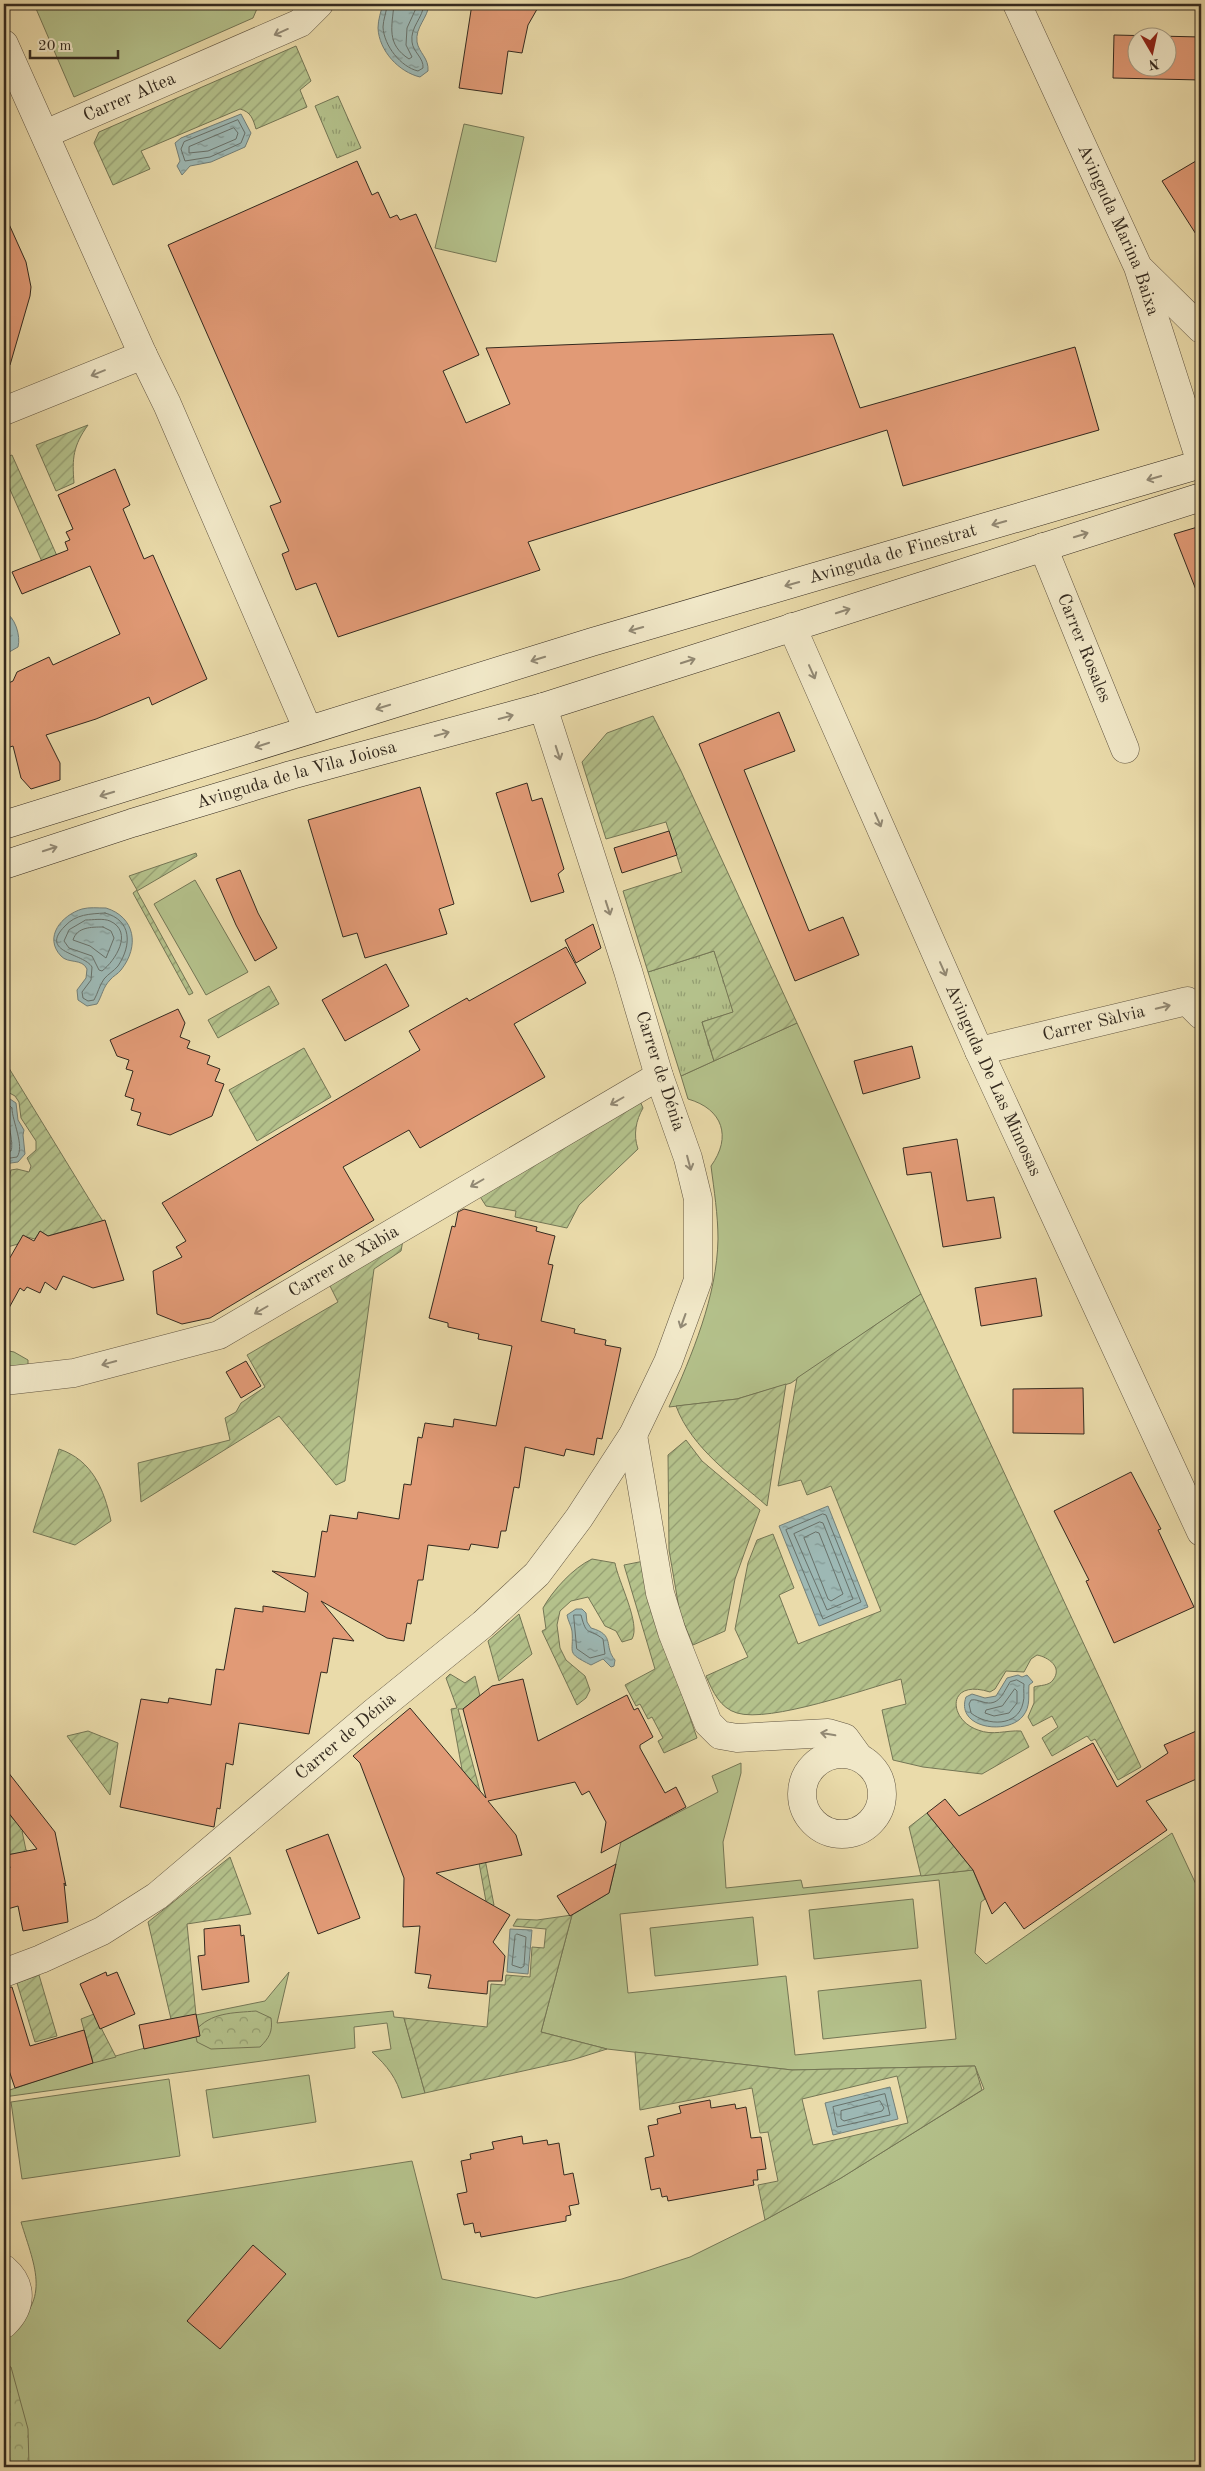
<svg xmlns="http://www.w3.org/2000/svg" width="1205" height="2471" font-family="'Old Standard TT',serif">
<defs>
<pattern id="forest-crowns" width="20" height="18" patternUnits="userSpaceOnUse" patternTransform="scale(1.25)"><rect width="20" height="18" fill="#b4c18b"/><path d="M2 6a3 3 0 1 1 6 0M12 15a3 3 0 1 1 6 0" fill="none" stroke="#939d71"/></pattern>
<pattern id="park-tufts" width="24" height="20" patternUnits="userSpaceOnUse" patternTransform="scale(1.25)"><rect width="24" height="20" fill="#b4c18b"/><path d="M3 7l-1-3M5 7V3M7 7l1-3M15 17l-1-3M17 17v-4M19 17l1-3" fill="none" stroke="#939d71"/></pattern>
<pattern id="garden-furrows" width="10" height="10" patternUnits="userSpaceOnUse" patternTransform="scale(1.25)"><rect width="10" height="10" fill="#b4c18b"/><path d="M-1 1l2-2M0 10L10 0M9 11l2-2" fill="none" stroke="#939d71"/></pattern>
<pattern id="water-ripples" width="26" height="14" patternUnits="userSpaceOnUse" patternTransform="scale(1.25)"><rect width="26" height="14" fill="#9db8b4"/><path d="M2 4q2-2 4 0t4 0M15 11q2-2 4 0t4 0" fill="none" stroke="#819692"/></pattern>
</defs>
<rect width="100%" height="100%" fill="#eadbaa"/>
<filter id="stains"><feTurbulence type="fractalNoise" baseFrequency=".004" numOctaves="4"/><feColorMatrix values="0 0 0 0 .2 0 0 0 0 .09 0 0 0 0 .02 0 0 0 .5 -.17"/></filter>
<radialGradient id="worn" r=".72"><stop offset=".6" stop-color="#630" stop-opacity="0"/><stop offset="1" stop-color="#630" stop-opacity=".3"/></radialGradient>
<g fill="#b4c18b" stroke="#747655" fill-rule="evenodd">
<polygon points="34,4 259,4 253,18 74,97"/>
<polygon points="464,124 524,137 496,262 435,248"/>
<polygon points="195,880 248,972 206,995 154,904"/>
<path d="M797,1023L921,1294L791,1383L737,1399L669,1407C692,1354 717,1297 718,1239C718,1215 714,1190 711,1166C732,1137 723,1109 688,1099L681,1076Z"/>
<polygon points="4,1350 14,1352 28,1360 28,1367 4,1370"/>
<path d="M741,1763V1773L723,1842L726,1888L801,1880L803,1888L973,1870L985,1899L981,1902L975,1953L986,1964L1172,1833L1201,1895V2467H4V2334C53,2302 35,2268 21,2222L412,2161L442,2279L536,2298L622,2279L690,2257L765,2220L841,2178L984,2089L975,2066L792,2070L607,2049L541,2032L572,1915L609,1893L621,1842L718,1792L712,1776ZM939,1880L956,2039L795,2055L786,1976L628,1993L620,1914Z"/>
<polygon points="913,1899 918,1948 814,1959 809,1910"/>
<polygon points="753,1917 758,1965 655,1976 650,1928"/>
<path d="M289,1972L277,2023L393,2011L394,2017L404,2018L425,2093L402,2098C397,2078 387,2066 372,2052L391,2049L387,2023L354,2027L355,2048L4,2097V2092C68,2070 133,2048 200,2036L196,2015L265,2001Z"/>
<polygon points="921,1980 926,2028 823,2039 818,1991"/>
<polygon points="309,2075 316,2122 213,2138 206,2090"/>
<polygon points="169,2079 180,2156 22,2179 11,2102"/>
</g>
<g fill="url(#forest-crowns)" stroke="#747655">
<path d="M256,2011L271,2018C273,2032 269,2038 260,2047L211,2049L197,2042L195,2031C211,2012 233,2013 256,2011Z"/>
<polygon points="4,2366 11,2367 28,2429 29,2467 4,2467"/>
</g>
<g fill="url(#park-tufts)" stroke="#747655">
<polygon points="338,96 361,148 337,158 315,106"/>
<polygon points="714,951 734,1012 702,1022 714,1061 681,1076 648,972"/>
</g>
<g fill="url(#garden-furrows)" stroke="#747655" fill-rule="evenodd">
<path d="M296,46L311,81L300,90L307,107L256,129C253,119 251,112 240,109L141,151L150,169L113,185L94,143L99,132Z"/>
<path d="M88,425C73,446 72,458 74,483L56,491L36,445Z"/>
<polygon points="12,455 66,576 51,582 4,476 4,458"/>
<polygon points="653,716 681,771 797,1023 714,1061 702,1022 733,1012 714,951 648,972 623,891 682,872 666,822 606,839 582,762 607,733"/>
<polygon points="196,853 197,856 137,891 193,993 189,995 133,893 137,890 129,876"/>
<polygon points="269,986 279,1004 218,1038 208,1020"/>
<polygon points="304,1048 331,1097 257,1141 229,1090"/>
<polygon points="4,1060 97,1212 108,1229 81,1237 78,1227 48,1236 40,1231 35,1239 23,1236 18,1244 4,1248 4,1190 7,1188 11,1170 17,1169 29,1172 31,1166 27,1158 36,1150 36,1141 21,1118 19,1102 15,1096 4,1090"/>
<path d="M640,1101L643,1108C636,1120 633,1135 638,1149L579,1205L567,1228L515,1217L516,1211L486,1206L479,1195Z"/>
<polygon points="403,1240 401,1251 374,1269 345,1481 336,1485 279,1416 141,1502 138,1463 230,1440 225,1418 236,1412 241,1403 265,1387 247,1355 338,1302 329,1284"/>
<path d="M921,1294L1141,1767L1118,1780L1095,1739L1091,1741L1087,1736L1052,1756L1042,1738L1058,1727L1052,1716L1033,1726L1028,1717L1034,1703V1687C1040,1685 1049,1686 1053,1680C1063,1667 1048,1657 1037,1655L1031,1659L1024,1672L1006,1671L995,1689L990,1692C946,1678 948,1720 978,1730C993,1736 1006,1730 1021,1731L1029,1747L982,1774L923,1767L893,1760L882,1710L906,1704L901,1679C866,1689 770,1723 737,1713C720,1708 713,1692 706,1676L748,1657L735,1629L748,1563L757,1540L773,1534L794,1588L779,1595L798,1644L881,1611L831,1486L807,1495L801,1480L778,1486L797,1378Z"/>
<path d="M786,1384L767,1506C734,1477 692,1449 676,1406L737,1399Z"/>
<polygon points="686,1440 702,1461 760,1510 735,1579 725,1631 693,1645 680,1614 669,1550 668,1455"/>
<path d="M59,1449C92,1460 104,1489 111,1521L75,1545L33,1532Z"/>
<path d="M592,1559L615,1563C618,1581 641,1624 632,1639L622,1642L616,1631L605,1626L588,1597L571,1601L560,1611L557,1625L560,1648L566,1660L585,1676L590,1690L586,1698L577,1705L542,1631L546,1629L543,1608C553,1590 573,1568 592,1559Z"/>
<polygon points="644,1561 659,1627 697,1738 664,1753 658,1741 663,1738 652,1717 648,1719 640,1704 636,1706 625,1685 655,1669 624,1565"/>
<polygon points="519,1614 532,1654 499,1681 488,1641"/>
<polygon points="450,1674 465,1683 475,1676 480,1696 463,1709 458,1709 491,1832 483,1849 494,1905 487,1907 451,1709 457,1708 446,1678"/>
<polygon points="88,1731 118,1743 110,1795 67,1736"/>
<polygon points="4,1807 14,1820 24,1812 36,1828 22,1831 26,1850 29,1852 4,1855"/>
<polygon points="927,1813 973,1870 921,1876 909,1827"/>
<polygon points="230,1857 251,1914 187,1924 196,2015 171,2019 148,1922"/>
<polygon points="572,1915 541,2032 607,2049 572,2060 425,2093 404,2018 487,2027 491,1984 505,1985 506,1975 530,1977 532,1947 544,1948 546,1929 513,1926 517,1919 537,1920"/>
<polygon points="39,1975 57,2036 35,2042 17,1983"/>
<polygon points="94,2014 116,2057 93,2063 81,2019"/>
<path d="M635,2052L792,2070L975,2066L982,2090L841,2178L765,2220L758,2185L778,2181L768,2132L760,2133L752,2088L640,2110ZM897,2076L908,2123L813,2145L802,2099Z"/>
</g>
<g fill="url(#water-ripples)" stroke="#737f78">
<path d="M383,4H429C428,18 415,27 417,42C419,53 429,58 428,71L420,77C399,72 379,51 378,28C378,20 381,11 383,4Z"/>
<polygon points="241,114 251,133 245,147 211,162 190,166 182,175 177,166 180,161 175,143 181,138"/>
<path d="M4,612C15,616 21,636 18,647L4,655Z"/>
<path d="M106,908C135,917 140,946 121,970C118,974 113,976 110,980C103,987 102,996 97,1004L87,1006L78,1000L77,990L86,978L87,969C82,958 68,964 61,956C43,937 62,915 82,909C89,907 98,908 106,908Z"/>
<polygon points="4,1095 16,1103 18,1120 24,1130 23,1135 25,1154 18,1162 4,1164"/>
<polygon points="828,1506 868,1607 819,1626 779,1526"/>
<path d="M576,1609H582L586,1613L587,1622L591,1628C616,1635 603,1646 615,1660L614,1666L611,1667L603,1659L591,1665C565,1652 574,1654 572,1631C571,1625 568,1621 567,1615Z"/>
<path d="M1018,1675L1022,1677L1027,1675L1033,1682L1029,1685C1028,1696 1031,1706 1023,1716C1007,1736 955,1728 966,1697L972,1694L985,1698L996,1696L1007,1678Z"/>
<polygon points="510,1929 532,1930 528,1974 507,1972"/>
<polygon points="890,2087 898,2119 833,2135 825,2103"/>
</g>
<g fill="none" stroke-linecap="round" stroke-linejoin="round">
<g stroke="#68716a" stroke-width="1">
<path d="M387,4C387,11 383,20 383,27C384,46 401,67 418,71L423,68C424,58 413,52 412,42C410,27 423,18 424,4"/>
<path d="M394,4C392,27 386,44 409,59L412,57L406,45L407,28L418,4"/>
<polygon points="238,120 245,133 241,143 210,157 185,161 181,149 184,142"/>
<polygon points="234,128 238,133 236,139 208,151 189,153 189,147"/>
<path d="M105,913C132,920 132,945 118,966C114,971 108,974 104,979C99,986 98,993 94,1000L88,1001L83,998L82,992L91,980L92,967C84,953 38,953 65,926C76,914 90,914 105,913Z"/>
<path d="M86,920C93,920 103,918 110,921C134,932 115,961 102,971L99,970L92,956L69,948L64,941L69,930Z"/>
<path d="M103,927L111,931L114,938L106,958L90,946L73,940C77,927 91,927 103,927Z"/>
<path d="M4,1100L12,1108C12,1121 25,1146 17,1157L4,1159"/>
<path d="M4,1107C7,1113 14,1145 11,1151L4,1152"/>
<polygon points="823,1514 826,1515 861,1602 823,1619 786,1530"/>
<polygon points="820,1522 823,1523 853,1599 827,1610 794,1534"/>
<polygon points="816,1532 819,1533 843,1594 831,1601 828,1599 804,1538"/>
<path d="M574,1615H581C587,1638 588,1627 603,1639L605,1654L590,1658L577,1649Z"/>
<path d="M1017,1680L1024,1684C1023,1690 1025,1697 1023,1703C1018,1727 987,1726 971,1713L969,1704L971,1700C976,1699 978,1701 983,1702C999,1707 1003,1693 1010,1682Z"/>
<polygon points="1015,1689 1017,1691 1017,1703 1009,1713 994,1716 985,1713 986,1710 1002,1706"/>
<polygon points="517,1934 526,1937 524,1966 521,1968 512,1965 515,1936"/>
<polygon points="885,2094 890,2115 837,2127 833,2107"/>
<polygon points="880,2101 884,2108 882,2111 844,2121 841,2119 841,2111"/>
</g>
</g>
<g fill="#e19a76" stroke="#342a1f" fill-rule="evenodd">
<polygon points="472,4 540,4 528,25 522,53 508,51 502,94 459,88"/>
<path d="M1114,35L1201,37V80L1113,78ZM1138,38H1168V68H1138Z"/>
<polygon points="1201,158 1201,242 1162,181"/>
<polygon points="357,161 372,195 378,192 390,218 397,215 400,220 416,214 479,355 443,371 466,423 510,404 486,348 833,334 860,408 1075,347 1099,430 903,486 887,430 528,542 540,570 338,637 316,583 296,590 282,554 289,551 270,506 281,502 168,245"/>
<polygon points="4,213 26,262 31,287 30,296 10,365 4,364"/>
<polygon points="115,469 130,505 123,509 144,559 153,555 207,679 152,705 149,697 96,719 46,735 60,763 60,780 31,789 21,778 13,746 4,749 4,685 13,681 17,672 49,657 53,665 120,634 90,566 22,594 12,572 68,550 65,542 70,540 66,532 73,529 58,495"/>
<polygon points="1201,526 1201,600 1200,600 1174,534"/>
<polygon points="779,712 795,751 744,770 809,931 843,917 859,955 795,981 699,744"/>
<polygon points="527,783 532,801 542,798 564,869 558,874 564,892 531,902 496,793"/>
<polygon points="420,787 454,904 439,909 447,934 365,958 357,933 343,937 308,820"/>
<polygon points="669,831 677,855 622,873 614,848"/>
<polygon points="240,870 258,913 277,948 255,961 236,925 216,879"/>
<polygon points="593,924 601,948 576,963 565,940"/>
<polygon points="566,947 586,983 514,1024 545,1077 420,1148 409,1130 343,1167 374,1220 210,1318 182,1324 157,1314 153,1271 182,1257 176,1247 186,1241 162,1203 420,1050 409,1031 467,998 469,1001"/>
<polygon points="386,964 409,1006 345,1041 322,1000"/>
<polygon points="178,1009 185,1023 180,1037 190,1041 187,1048 210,1056 207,1064 220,1069 215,1081 224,1084 212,1116 170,1135 137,1125 141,1113 131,1110 134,1099 125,1096 133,1071 126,1069 129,1060 117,1056 110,1040"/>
<polygon points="912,1046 920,1078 863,1094 854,1061"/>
<polygon points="957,1139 967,1201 994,1197 1001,1238 943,1247 931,1172 907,1175 903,1148"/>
<polygon points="464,1209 537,1227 536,1231 555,1236 548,1264 553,1265 541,1321 575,1329 574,1333 606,1340 605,1345 621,1348 602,1439 597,1438 594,1455 566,1449 564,1456 525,1447 519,1488 514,1487 506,1531 501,1531 498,1548 471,1544 469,1550 428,1545 423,1580 418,1580 411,1624 407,1623 404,1641 387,1638 321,1601 354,1641 333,1638 327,1673 321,1672 309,1734 239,1723 233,1765 226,1763 220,1809 217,1808 214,1827 120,1807 141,1699 168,1703 169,1698 211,1705 216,1669 224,1670 235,1608 263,1612 263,1606 305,1612 308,1593 272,1571 315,1577 322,1531 327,1532 330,1515 357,1519 358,1512 399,1519 404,1484 411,1485 418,1437 422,1438 425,1423 453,1427 454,1419 496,1426 512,1346 478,1339 479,1334 448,1327 448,1323 429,1318 452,1226 455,1227 458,1212"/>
<polygon points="105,1220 124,1280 93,1288 63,1276 56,1290 45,1282 40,1293 27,1287 24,1291 20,1288 4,1317 4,1268 23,1235 34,1241 40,1231 48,1236"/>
<polygon points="1036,1278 1042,1316 981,1326 975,1288"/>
<polygon points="246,1361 261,1386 241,1398 226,1372"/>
<polygon points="1083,1388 1084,1434 1013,1433 1013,1389"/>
<polygon points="1131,1472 1161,1529 1158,1530 1194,1607 1114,1643 1086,1581 1089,1580 1054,1511"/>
<polygon points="523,1679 538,1741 627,1695 634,1710 638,1708 653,1737 640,1745 640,1748 665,1793 676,1787 686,1807 601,1853 606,1822 589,1791 582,1795 575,1782 488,1801 516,1835 522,1855 436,1873 510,1915 493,1942 505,1956 502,1981 488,1981 487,1994 428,1988 431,1975 415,1973 420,1926 403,1927 404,1878 360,1763 353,1756 410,1708 486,1798 463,1709 492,1686"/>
<polygon points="1201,1729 1201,1777 1146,1801 1167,1830 1024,1929 1005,1902 992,1914 973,1870 927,1813 945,1799 959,1816 1093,1743 1117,1787 1168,1753 1164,1745"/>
<polygon points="4,1767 55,1832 66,1886 64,1883 68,1922 23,1931 18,1906 4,1910 4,1869 10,1868 7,1855 37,1849 4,1807"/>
<polygon points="328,1834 360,1918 318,1934 286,1850"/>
<polygon points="616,1864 609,1893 570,1916 557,1896"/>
<polygon points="240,1925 241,1936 244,1935 249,1982 202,1990 198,1956 205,1955 204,1929"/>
<polygon points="106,1972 107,1976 117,1972 135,2014 100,2029 80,1984"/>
<polygon points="12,1987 30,2046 84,2030 93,2063 15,2088 4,2056 4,1988"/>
<polygon points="196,2014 200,2036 144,2049 139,2025"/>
<polygon points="710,2100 711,2108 735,2104 736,2109 746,2107 751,2138 761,2137 766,2169 757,2170 758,2180 753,2180 754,2185 668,2201 667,2196 662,2197 660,2188 651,2190 645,2158 654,2156 648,2126 658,2124 657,2119 681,2113 679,2106"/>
<polygon points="522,2136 523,2144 547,2140 548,2145 559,2143 564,2175 573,2173 579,2204 569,2206 571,2215 566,2216 566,2221 481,2237 480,2232 475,2233 473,2223 464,2225 457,2194 467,2192 461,2161 471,2159 470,2154 494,2149 492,2142"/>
<polygon points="253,2245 286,2274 220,2349 187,2321"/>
</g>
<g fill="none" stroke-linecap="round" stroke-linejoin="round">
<defs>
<g id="minor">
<path id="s1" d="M1017,4L1138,267L1201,463"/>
<polyline points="4,44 143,355 167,404 308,730"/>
<path id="s2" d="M45,134L300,23L319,4"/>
<polyline points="1141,270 1201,329"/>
<polyline points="4,411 143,355"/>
<path id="s3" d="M1043,547L1125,749"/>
<path id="s4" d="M792,627L979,1051L1201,1532"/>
<path id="s5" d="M979,1051L1187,1001L1201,1015"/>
<path id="s6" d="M4,1381L74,1373L219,1335L659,1076"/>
<polyline points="633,1435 660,1593 672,1632 708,1723 720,1735 737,1738 828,1733 845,1738 858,1756"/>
<circle cx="842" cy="1794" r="40"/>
<path id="s7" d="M4,1973L41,1959L102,1931L157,1896L373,1713L483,1624L537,1574L579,1518L633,1435L668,1362L698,1280V1199L688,1158L659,1076L628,971L543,707"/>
<path d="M4,2269C23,2285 22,2307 4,2324"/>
</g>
<g id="secondary">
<path id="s8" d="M4,825L592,642L1201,464"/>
<path id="s9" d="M4,865L132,823L291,775L543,707L1201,497"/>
</g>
</defs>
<use href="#minor" stroke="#625642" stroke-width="29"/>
<use href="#secondary" stroke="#342a1f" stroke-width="29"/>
<use href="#minor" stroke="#f1e8c8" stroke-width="28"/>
<use href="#secondary" stroke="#f1e8c8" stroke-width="28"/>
</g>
<defs><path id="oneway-shaft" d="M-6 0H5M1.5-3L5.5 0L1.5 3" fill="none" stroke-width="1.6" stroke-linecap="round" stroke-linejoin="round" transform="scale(1.25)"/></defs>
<g stroke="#928974">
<use href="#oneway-shaft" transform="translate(281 32) rotate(156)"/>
<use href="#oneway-shaft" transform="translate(98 373) rotate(158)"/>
<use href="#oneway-shaft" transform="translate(1154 478) rotate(164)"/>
<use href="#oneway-shaft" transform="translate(999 523) rotate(164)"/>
<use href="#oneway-shaft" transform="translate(1081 535) rotate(-17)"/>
<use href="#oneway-shaft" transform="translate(792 584) rotate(164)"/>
<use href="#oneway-shaft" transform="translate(843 611) rotate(-18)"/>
<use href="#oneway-shaft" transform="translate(636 629) rotate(164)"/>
<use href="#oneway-shaft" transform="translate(538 659) rotate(163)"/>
<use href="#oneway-shaft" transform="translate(688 661) rotate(-18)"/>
<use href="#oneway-shaft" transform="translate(812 672) rotate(66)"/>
<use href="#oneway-shaft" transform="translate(383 707) rotate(163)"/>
<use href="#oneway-shaft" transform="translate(506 717) rotate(-15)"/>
<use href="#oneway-shaft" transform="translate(442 734) rotate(-15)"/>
<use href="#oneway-shaft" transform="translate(262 745) rotate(162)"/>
<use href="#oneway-shaft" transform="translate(558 753) rotate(72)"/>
<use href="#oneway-shaft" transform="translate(107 794) rotate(163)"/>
<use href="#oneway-shaft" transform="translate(878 820) rotate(66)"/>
<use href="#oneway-shaft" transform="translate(50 849) rotate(-18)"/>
<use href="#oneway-shaft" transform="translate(608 908) rotate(72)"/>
<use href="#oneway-shaft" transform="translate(943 969) rotate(66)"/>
<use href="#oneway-shaft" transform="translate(1163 1007) rotate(-14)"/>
<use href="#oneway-shaft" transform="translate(617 1101) rotate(150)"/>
<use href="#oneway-shaft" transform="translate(689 1163) rotate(75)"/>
<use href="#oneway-shaft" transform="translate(477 1183) rotate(150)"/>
<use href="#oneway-shaft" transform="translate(261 1310) rotate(150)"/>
<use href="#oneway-shaft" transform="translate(683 1321) rotate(110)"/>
<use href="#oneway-shaft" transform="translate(109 1363) rotate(165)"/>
<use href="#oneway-shaft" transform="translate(828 1734) rotate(-170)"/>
</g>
<g text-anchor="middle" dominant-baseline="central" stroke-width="4.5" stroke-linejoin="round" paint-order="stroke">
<g font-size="18" fill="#342a1f" stroke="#f1e8c8">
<text stroke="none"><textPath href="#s2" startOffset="92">Carrer Altea</textPath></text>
<text stroke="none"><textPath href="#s1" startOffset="248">Avinguda Marina Baixa</textPath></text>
<text stroke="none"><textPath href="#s8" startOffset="929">Avinguda de Finestrat</textPath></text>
<text stroke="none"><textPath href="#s3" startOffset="109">Carrer Rosales</textPath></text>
<text stroke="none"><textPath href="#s9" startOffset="306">Avinguda de la Vila Joiosa</textPath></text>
<text stroke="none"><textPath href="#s5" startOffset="118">Carrer Sàlvia</textPath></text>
<text transform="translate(660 1071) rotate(72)">Carrer de Dénia</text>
<text stroke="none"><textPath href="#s4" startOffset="496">Avinguda De Las Mimosas</textPath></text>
<text stroke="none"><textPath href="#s6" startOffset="365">Carrer de Xàbia</textPath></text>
<text stroke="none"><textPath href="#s7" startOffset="419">Carrer de Dénia</textPath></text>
</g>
</g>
<rect width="1205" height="2471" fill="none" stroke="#eadbaa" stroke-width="20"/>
<rect x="5" y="5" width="1195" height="2461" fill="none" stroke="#342a1f" stroke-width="2.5"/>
<rect x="10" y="10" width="1185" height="2451" fill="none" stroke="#342a1f"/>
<g transform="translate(1152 52) rotate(171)"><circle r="24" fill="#f1e8c8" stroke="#a59c84"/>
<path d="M0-4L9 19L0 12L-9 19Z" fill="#8f2418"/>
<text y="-8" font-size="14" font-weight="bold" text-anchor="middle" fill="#342a1f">N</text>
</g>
<path d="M30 50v8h88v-8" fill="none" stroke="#342a1f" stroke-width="2.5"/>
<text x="38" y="50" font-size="15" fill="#342a1f" stroke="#f1e8c8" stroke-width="4" paint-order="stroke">20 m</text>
<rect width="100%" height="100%" filter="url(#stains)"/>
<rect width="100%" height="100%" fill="url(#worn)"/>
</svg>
